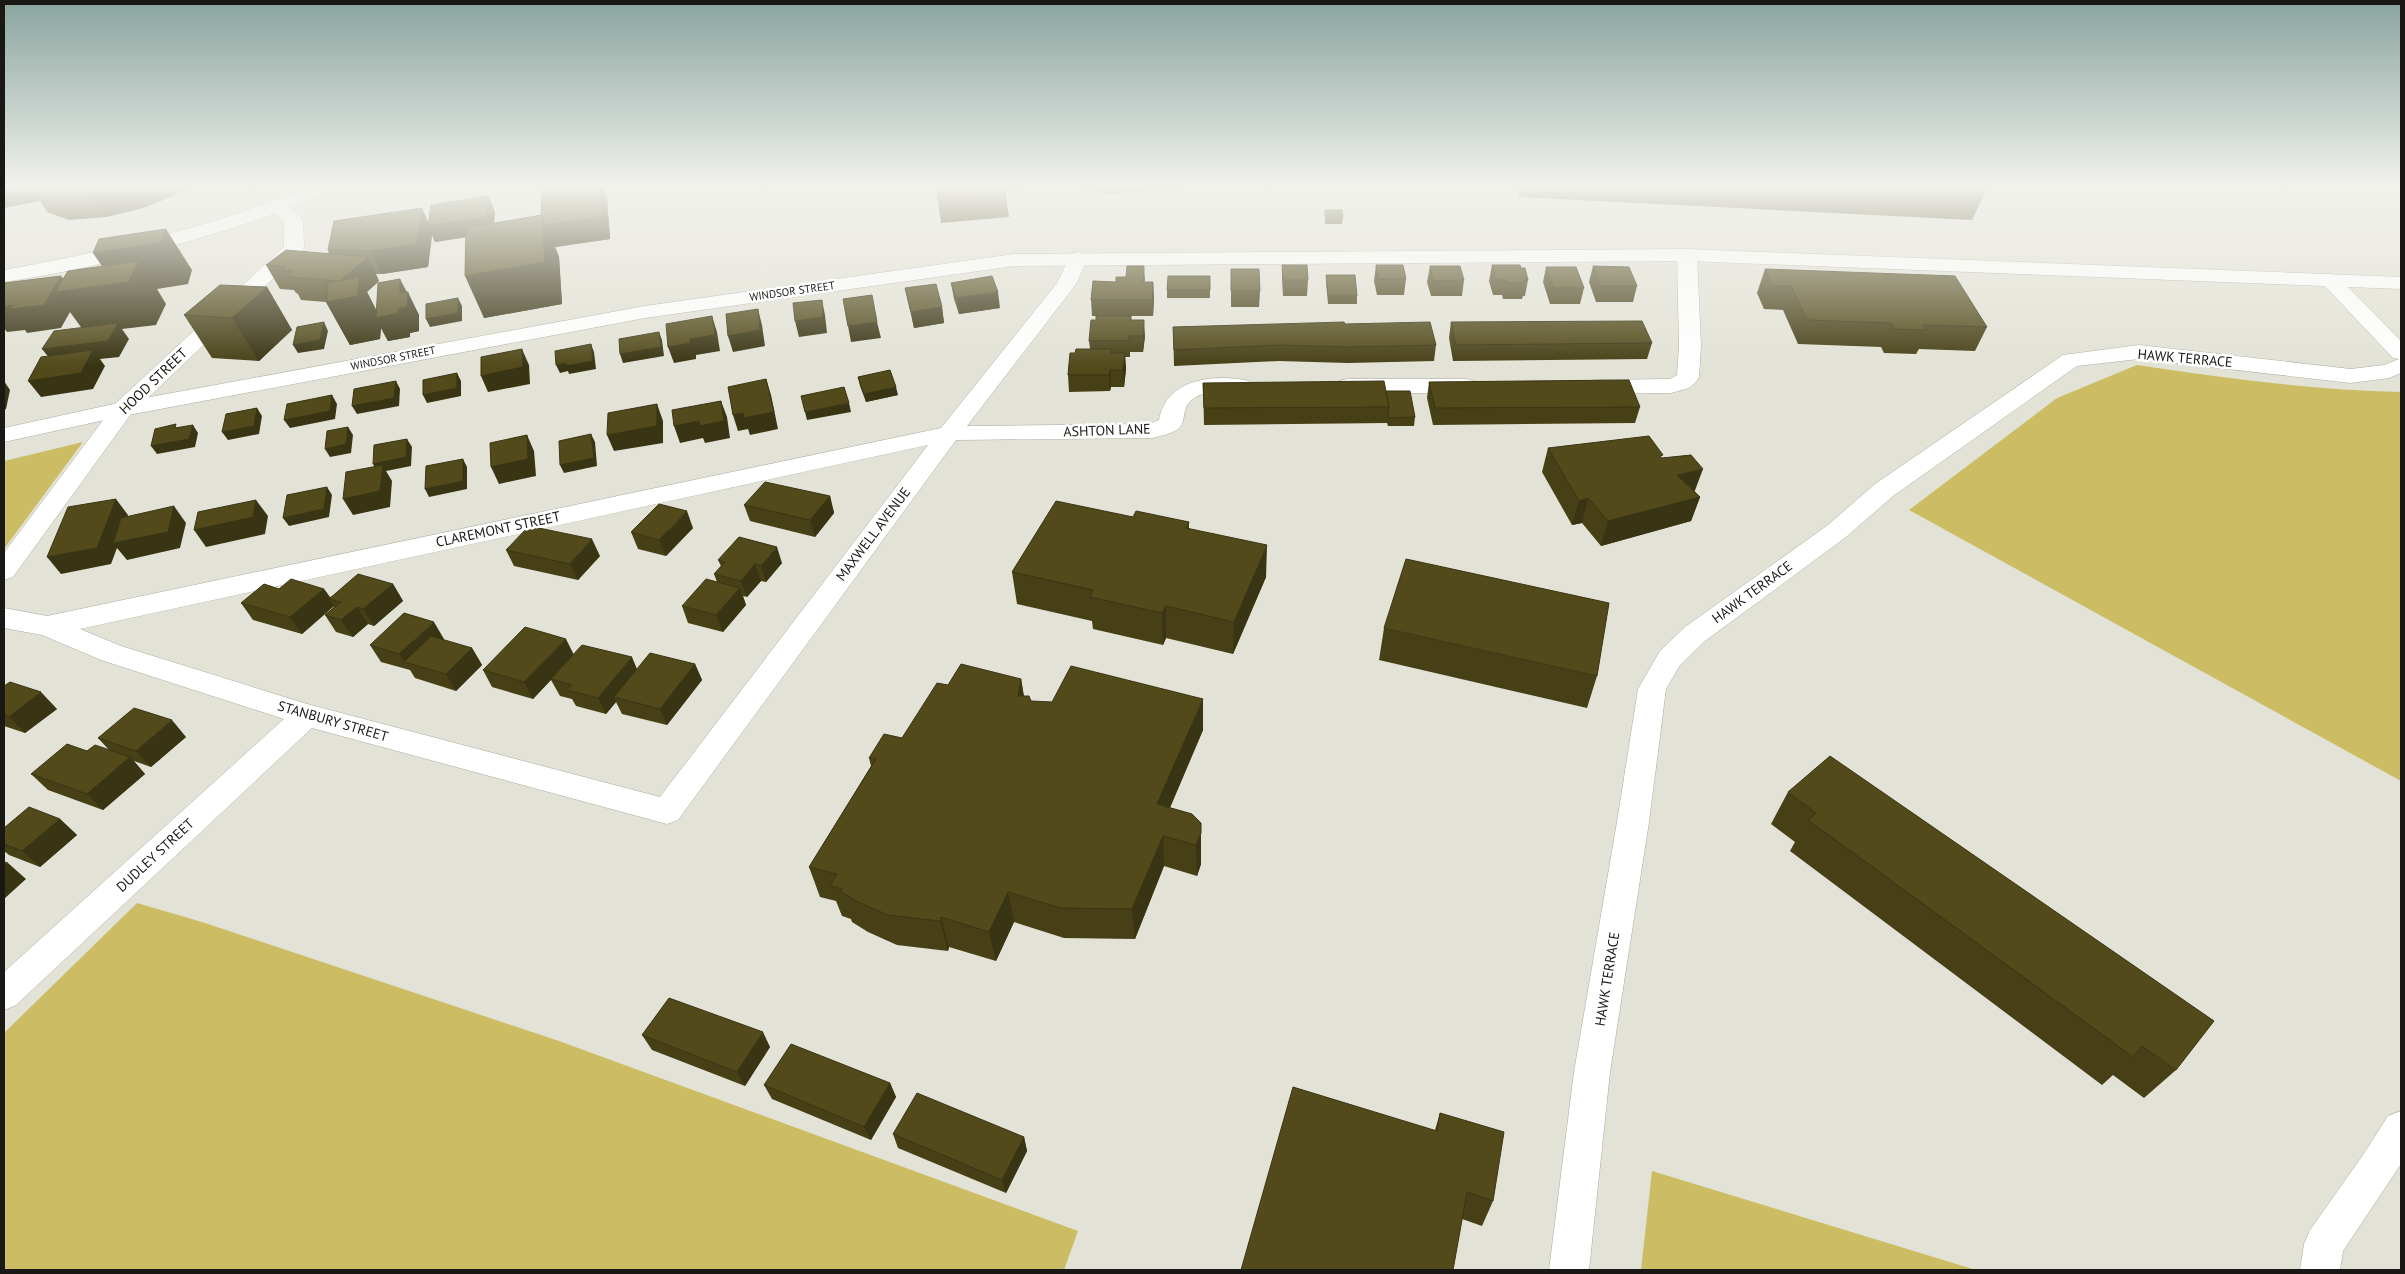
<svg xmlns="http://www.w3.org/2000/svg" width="2405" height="1274" font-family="'PT Sans',sans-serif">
<rect width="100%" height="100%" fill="#e3e2d6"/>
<g fill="#ccbd65">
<path d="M2137,365C2224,378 2313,390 2401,392V781L1909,510L2057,398Z"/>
<polygon points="83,442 4,549 4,461"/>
<polygon points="137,903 202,922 559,1041 1078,1231 1064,1270 4,1270 4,1033"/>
<polygon points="1652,1171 1976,1270 1641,1270"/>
</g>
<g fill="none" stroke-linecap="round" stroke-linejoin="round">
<defs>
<g id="street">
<polygon points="278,202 285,204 303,219 304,248 301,252 131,414 13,577 4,580 4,553 115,404 284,247 284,221 269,208 271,204"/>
<polygon points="1687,249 1694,251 1697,255 1701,346 1699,377 1696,382 1689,388 1671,393 1594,394 1586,392 1583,387 1586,382 1594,380 1670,379 1677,375 1679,346 1677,255 1680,251"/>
<path d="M1078,252L1085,254L1088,258L1076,284L967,426L1149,424L1159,420C1166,379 1214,373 1249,381L1252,386L1249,391C1232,395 1212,388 1196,397C1179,406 1188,422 1178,429C1171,434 1160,436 1152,438L956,440L678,820L667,824L312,728L16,1005L4,1010V972L284,719L101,660L42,635L4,628V608L47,616L941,428L1057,283L1071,254ZM928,445L660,797L307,704L121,646L80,629Z"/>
<polygon points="2330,274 2337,276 2401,341 2401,373 2389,378 2351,383 2139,359 2077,366 1893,496 1846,537 1705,641 1680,665 1666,689 1649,822 1610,1072 1589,1270 1549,1270 1574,1072 1617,822 1638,689 1660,651 1685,627 1828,525 1875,484 2063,355 2139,345 2351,369 2384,365 2399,359 2393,358 2323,284 2320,280 2323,276"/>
<polygon points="1347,379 1466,379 1474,381 1477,386 1474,391 1466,393 1347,393 1339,391 1336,386 1339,381"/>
<polygon points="2401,1111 2401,1164 2343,1251 2340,1270 2300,1270 2304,1244 2310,1230 2363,1155 2388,1116"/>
</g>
<g id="secondary">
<path d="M310,187H336L333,191C228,234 117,265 4,282V270C109,251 211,227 310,187Z"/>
<polygon points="1687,249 2401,277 2401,289 1687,261 1014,266 645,318 123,416 4,442 4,428 123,402 645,306 1014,254"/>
</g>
</defs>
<use href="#street" stroke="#adaba0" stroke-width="1"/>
<use href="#secondary" stroke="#adaba0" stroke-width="1"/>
<use href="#street" fill="#fff" fill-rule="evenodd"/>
<use href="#secondary" fill="#fff" fill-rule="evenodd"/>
</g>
<g fill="#474017">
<polygon points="4,187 187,187 173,196 143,208 106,217 69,220 47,212 40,201"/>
<polygon points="937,187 1029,187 1005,189 1009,217 941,223 938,201"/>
<polygon points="1081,187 1186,187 1107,194 1106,192 1098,192 1098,189 1082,190"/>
<polygon points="1518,187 1988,187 1972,220 1519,197"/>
<polygon points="488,196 495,212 494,223 541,215 607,199 610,239 555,247 559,257 562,304 484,318 466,237 435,242 432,235 428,267 382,274 376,274 379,281 367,292 376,310 406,292 419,315 419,331 410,333 410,337 388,341 381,328 380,339 350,345 326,302 301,300 298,294 296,293 294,290 280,289 266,265 329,254 328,250 429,222"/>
<polygon points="1325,210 1343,217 1342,224 1325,224"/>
<polygon points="1282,265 1308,280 1307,296 1283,296 1282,280"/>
<polygon points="1376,265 1406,279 1404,295 1377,295 1374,281"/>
<polygon points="1492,265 1521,268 1528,280 1525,296 1523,296 1522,299 1503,299 1502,295 1493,295 1489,281"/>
<polygon points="1430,266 1464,280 1462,296 1431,296 1427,282"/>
<polygon points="1593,266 1637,286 1633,302 1596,302 1589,282"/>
<polygon points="1546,267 1584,288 1580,304 1550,304 1543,282"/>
<polygon points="1231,269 1260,291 1259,307 1231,307"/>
<polygon points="1765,269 1987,327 1975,351 1919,349 1916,354 1884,353 1881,347 1798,344 1783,310 1764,309 1757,293"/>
<polygon points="1326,275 1357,296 1357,304 1328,304 1326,282"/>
<polygon points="1210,276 1210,298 1167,298 1167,290"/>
<polygon points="1145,282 1153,282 1154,298 1153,316 1131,316 1131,320 1145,336 1143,352 1130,352 1130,357 1125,357 1126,369 1124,387 1111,387 1110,391 1069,392 1068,375 1075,353 1090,349 1089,341 1096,320 1096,316 1092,316 1091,300"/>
<polygon points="951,283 1000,308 959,314 954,299"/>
<polygon points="267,287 292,330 259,361 212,358 184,315"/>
<polygon points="905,288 942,307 944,323 914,328"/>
<polygon points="1451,322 1652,343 1647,359 1453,361 1449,338"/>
<polygon points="1345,324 1436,345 1434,361 1348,363 1279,361 1174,366 1173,327"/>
<polygon points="858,377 898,395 866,402 860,386"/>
<polygon points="1429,382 1640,407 1635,423 1433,425 1427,398"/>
<polygon points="1203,383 1386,391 1415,417 1414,426 1388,426 1387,423 1204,425"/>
<polygon points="1548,448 1662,458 1700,497 1691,521 1601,546 1582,523 1572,525 1542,472"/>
<polygon points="830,496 834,513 815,537 750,521 744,505"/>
<polygon points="1133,517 1189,522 1189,529 1266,577 1233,654 1166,638 1163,645 1093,629 1092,621 1017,604 1012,572"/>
<polygon points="693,528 666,556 638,549 631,532"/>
<polygon points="506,550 600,556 578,580 514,566"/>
<polygon points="718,560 782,563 766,582 761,581 747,597 743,596 746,605 723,632 688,623 682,606 717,582 714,574 721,566"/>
<polygon points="393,584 403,601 374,626 368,624 353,637 336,632 325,615 334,607 334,606 302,634 253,620 241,603 279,589 324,589 330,597"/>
<polygon points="1384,628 1597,676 1587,708 1379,660"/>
<polygon points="444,639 442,640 472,648 482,665 456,691 415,678 410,670 381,662 370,645"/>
<polygon points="574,654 637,669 695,664 702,680 667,725 622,714 616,702 606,714 576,706 572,699 560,696 551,680 533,699 492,687 483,670"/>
<polygon points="1021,679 1024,696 1031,701 1203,730 1170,808 1192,814 1201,864 1197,876 1164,866 1135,939 1064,938 1014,922 996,961 949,947 948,951 897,945 868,932 852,922 851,919 842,916 836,901 820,897 809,867 871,766 869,758 902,738 948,685"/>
<polygon points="4,686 57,709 25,733 4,726"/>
<polygon points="186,737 151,767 134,761 145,774 103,810 48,790 31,774 87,751 110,751 98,738"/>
<polygon points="1788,792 2176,1070 2144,1098 2113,1075 2102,1085 1790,851 1795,842 1771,824"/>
<polygon points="60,819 77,835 40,867 9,855 4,851 4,828"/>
<polygon points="642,1035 770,1047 745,1086 652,1050"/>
<polygon points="890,1083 896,1097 871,1140 772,1099 764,1085"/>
<polygon points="1440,1113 1493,1201 1482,1226 1462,1219 1435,1130"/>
<polygon points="893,1134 1024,1137 1027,1151 1006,1193 898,1148"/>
</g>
<g fill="#393413">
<polygon points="4,187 31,187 40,201 4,208"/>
<polygon points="90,187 187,187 173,196 143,208 106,217 86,188"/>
<polygon points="600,187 603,187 607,199 610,239 555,247 559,257 562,304 484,318 465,276 542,215"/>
<polygon points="488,196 495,212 493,233 435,242 432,235 428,267 382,274 370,251 422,208 430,226"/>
<polygon points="166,229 192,270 188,284 157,289 166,304 156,325 122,329 129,339 119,357 100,359 105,366 93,389 41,397 28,381 55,365 42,349 86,334 70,312 61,328 27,333 25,330 7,332 4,328 4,307 61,276 71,289 114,284 93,253"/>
<polygon points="368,257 379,281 367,292 380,317 399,293 400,279 408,294 408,292 419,315 419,331 410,333 410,337 388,341 381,328 380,339 350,345 326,302 339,281"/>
<polygon points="1144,266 1145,281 1143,282"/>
<polygon points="1153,282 1154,298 1153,316 1152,300"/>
<polygon points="267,287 292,330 259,361 232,318"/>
<polygon points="998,292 1000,308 959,314 956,298"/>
<polygon points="458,298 462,306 462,321 430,327 426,319"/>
<polygon points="822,300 825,315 827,333 799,337 795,321"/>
<polygon points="942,307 944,323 914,328 911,312"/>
<polygon points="758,309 762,325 765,346 733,352 728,336"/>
<polygon points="712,316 717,332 720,351 696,355 696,359 674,363 668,347 690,339"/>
<polygon points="1144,320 1145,336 1143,352 1143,336"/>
<polygon points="324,322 328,331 324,349 298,353 293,345"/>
<polygon points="877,322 881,338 851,342 848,326"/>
<polygon points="659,332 662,340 664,356 623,363 620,354"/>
<polygon points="591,344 594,352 596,369 569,374 568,371 560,373 556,365 566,363"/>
<polygon points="522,349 529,365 530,384 488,392 481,376"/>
<polygon points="1125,353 1126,369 1124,387 1123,370"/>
<polygon points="1110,370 1111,387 1110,391 1109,375"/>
<polygon points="457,373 461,381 461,396 427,403 423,395"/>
<polygon points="766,379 771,395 778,429 750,435 748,429 738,431 733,415"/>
<polygon points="4,381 10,390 6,409 4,410"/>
<polygon points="396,381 400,389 399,406 357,414 352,406"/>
<polygon points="896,387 898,395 866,402 864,394"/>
<polygon points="332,395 337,404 335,419 290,428 284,420"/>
<polygon points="721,401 727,417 730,438 705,443 703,438 680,443 674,426"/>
<polygon points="849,403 851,412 807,420 805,412"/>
<polygon points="657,404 663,421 663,443 614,451 607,435"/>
<polygon points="257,408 262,416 259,434 228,440 222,432"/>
<polygon points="193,425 198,433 195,447 157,454 151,446"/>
<polygon points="348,427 353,435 351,453 330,457 325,449"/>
<polygon points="591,434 595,442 597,466 564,473 560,465"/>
<polygon points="527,435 534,451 536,476 499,484 491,467"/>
<polygon points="407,439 412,447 411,466 386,471 392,481 390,507 353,515 343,499 378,473 373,464"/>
<polygon points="463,459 467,467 467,489 429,497 425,489"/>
<polygon points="1703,469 1694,493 1677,475"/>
<polygon points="327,487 332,495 329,517 289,526 283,518"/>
<polygon points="830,496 834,513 815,537 810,520"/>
<polygon points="1700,497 1691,521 1601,546 1608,521"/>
<polygon points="1588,498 1582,523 1572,525 1579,501"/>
<polygon points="116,499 128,515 119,542 174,506 186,523 180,548 127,560 117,548 111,564 61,574 47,557"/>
<polygon points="256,500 268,516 265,534 206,547 194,530"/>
<polygon points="687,511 693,528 666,556 659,540"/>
<polygon points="592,539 600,556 578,580 570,564"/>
<polygon points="1267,545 1266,577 1233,654 1234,622"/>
<polygon points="777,547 782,563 766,582 761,566"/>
<polygon points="755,564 761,581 747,597 741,581"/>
<polygon points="393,584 403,601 374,626 363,609"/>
<polygon points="740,588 746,605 723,632 716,615"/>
<polygon points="324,589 331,599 329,599 334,606 302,634 290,617"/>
<polygon points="1166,606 1166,638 1163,645 1162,613"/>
<polygon points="357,607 368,624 353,637 341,620"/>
<polygon points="434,622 444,639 415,665 405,662 399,654"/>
<polygon points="566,639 574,655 533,699 524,682"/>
<polygon points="472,648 482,665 456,691 446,674"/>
<polygon points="632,657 639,674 614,697 616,702 606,714 598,698"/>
<polygon points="695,664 702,680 667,725 660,709"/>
<polygon points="1021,679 1026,711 1018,696"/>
<polygon points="41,692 57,709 25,733 9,717"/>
<polygon points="1203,699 1203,730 1158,835 1157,804"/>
<polygon points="172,720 186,737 151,767 136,751"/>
<polygon points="130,757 145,774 103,810 87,794"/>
<polygon points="60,819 77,835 40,867 22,851"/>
<polygon points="1201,823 1201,864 1197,876 1196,845"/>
<polygon points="1163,836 1164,866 1135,939 1132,909"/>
<polygon points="8,863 26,879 4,899 4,867"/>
<polygon points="1008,892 1014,922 996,961 989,932"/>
<polygon points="941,917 949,947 948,951 940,921"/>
<polygon points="763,1032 770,1047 745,1086 737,1072"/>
<polygon points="890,1083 896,1097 871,1140 864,1127"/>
<polygon points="1024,1137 1027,1151 1006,1193 1002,1180"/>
</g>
<g fill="#524a1b" stroke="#393413">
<polygon points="40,187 90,187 49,191"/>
<polygon points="542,187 600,187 602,216 546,225 542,215 541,215"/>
<polygon points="937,187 1005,187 1006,195 938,201"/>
<polygon points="488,196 486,217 428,226 431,205"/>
<polygon points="422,208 417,244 370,251 328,250 334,221"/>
<polygon points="1325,210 1342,210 1343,217 1325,216"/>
<polygon points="542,215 545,262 465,276 466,228"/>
<polygon points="166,229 162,242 93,253 99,239"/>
<polygon points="286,250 368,257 340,281 337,281 288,277 294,271 283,270 286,267 266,265"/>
<polygon points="139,261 128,282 55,292 68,271"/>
<polygon points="1282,265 1307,265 1308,280 1283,280"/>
<polygon points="1376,265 1403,265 1406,279 1378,279"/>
<polygon points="1492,265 1520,265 1521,268 1525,268 1528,280 1524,280 1525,283 1506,283 1505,280 1496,280"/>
<polygon points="1127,266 1144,266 1143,282 1153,282 1152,300 1091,300 1093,281 1116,282 1116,277 1126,277"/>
<polygon points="1430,266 1460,266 1464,280 1433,281"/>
<polygon points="1593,266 1629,267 1637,286 1600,286"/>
<polygon points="1546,267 1576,267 1584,288 1553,288"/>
<polygon points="1231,269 1259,269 1260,291 1231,291"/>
<polygon points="1765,269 1955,276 1987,327 1923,325 1927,330 1894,329 1891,323 1807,320 1791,286 1772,286"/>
<polygon points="1326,275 1355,275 1357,296 1328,296"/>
<polygon points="61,276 44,305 10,309 12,305 4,307 4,283"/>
<polygon points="992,276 998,292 956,298 951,283"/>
<polygon points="1168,276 1210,276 1210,290 1167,290"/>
<polygon points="359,277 358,296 326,302 328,283"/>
<polygon points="400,279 399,293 408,292 407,307 398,309 398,313 376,318 378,283"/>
<polygon points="936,284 942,307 911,312 905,288"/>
<polygon points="220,285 267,287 232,318 184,315"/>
<polygon points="872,295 877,322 848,326 843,299"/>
<polygon points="458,298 458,313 426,319 426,304"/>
<polygon points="822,300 823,317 795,321 793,303"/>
<polygon points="758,309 760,330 728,336 726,314"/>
<polygon points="712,316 715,335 690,339 691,343 668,347 666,324"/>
<polygon points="1096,316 1131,316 1131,320 1144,320 1143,336 1129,336 1129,341 1089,341 1091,320 1096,320"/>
<polygon points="1642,321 1652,343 1456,345 1451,322"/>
<polygon points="324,322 320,340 293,345 297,327"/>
<polygon points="1344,322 1345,324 1430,322 1436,345 1349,347 1280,345 1174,350 1173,327"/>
<polygon points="118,323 108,341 42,349 54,331"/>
<polygon points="659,332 661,347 620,354 619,339"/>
<polygon points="591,344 593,361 566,366 566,363 556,365 555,351"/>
<polygon points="522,349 523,367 481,376 481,357"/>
<polygon points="1076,349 1112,349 1111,353 1125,353 1123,370 1110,370 1109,375 1068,375 1070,353 1075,353"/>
<polygon points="93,350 81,373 28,381 41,357"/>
<polygon points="890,370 896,387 864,394 858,377"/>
<polygon points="457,373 457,388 423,395 423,380"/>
<polygon points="766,379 774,412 744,418 743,413 733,415 728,387"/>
<polygon points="1629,380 1640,407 1435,408 1429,382"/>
<polygon points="396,381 394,398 352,406 354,389"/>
<polygon points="1384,381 1389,407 1204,408 1203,383"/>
<polygon points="844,387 849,403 805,412 801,396"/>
<polygon points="1386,391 1410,391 1415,417 1389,418 1388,414 1389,407"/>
<polygon points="332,395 330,411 284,420 287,404"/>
<polygon points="721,401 724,421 699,426 699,421 674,426 672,410"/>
<polygon points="657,404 657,426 607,435 608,413"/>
<polygon points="257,408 254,426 222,432 226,414"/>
<polygon points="176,424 175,428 193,425 189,439 151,446 155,429"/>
<polygon points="348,427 346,444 325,449 327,431"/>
<polygon points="591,434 594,458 560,465 559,441"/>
<polygon points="527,435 528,459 491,467 490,443"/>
<polygon points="1649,436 1663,455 1660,456 1662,458 1691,455 1703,469 1677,475 1700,497 1608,521 1588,498 1579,501 1548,448"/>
<polygon points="407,439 406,457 373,464 374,445"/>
<polygon points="463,459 463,481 425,489 426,466"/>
<polygon points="383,465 380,491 343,499 346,472"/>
<polygon points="765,482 830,496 810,520 744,505"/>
<polygon points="327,487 324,509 283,518 287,495"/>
<polygon points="116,499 97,548 47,557 68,507"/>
<polygon points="256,500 253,517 194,530 198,512"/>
<polygon points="1056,501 1133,517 1136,511 1189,522 1186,528 1267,545 1234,622 1166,606 1162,613 1090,597 1093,590 1012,572"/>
<polygon points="659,504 687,511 659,540 631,532"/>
<polygon points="174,506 168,532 113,543 121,518"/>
<polygon points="529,526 592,539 570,564 506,550"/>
<polygon points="739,537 777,547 761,566 755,564 741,581 714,574 725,562 718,560"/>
<polygon points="1406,559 1609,603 1597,676 1384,628"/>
<polygon points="358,574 393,584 363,609 357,607 341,620 325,615 341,602 329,599"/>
<polygon points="291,579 324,589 290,617 241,603 264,584 279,589"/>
<polygon points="706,579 740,588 716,615 682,606"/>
<polygon points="404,613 434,622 399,654 370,645"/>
<polygon points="525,627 566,639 524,682 483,670"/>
<polygon points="431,636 472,648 446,674 404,662"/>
<polygon points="582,645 632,657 598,698 567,690 572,685 551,679"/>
<polygon points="650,653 695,664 660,709 614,697"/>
<polygon points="961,664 1021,679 1018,696 1029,696 1031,701 1052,702 1071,666 1203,699 1157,804 1192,814 1201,823 1201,833 1196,845 1163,836 1132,909 1060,908 1008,892 989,932 941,917 940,921 888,915 858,902 841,892 842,889 830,886 837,874 809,867 876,759 869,758 884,734 902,738 937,683 948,685"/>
<polygon points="10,682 41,692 9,717 4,715 4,686"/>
<polygon points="134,708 172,720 136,751 98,738"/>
<polygon points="67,744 87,751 95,745 130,757 87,794 31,774"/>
<polygon points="1830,756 2214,1021 2176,1070 2142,1046 2133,1057 1808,820 1816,813 1788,792"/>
<polygon points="29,807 60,819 22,851 4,844 4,828"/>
<polygon points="4,862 8,863 4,867"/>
<polygon points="669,998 763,1032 737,1072 642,1035"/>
<polygon points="791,1044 890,1083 864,1127 764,1085"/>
<polygon points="1293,1087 1437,1131 1440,1113 1504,1132 1493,1201 1467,1192 1453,1270 1241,1270"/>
<polygon points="917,1093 1024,1137 1002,1180 893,1134"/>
</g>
<linearGradient id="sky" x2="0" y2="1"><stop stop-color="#89a49e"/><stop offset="0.51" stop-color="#f2f2ed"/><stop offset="1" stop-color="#f2f2ed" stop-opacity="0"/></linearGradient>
<rect width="2405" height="366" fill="url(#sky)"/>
<g text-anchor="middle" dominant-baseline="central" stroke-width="5" stroke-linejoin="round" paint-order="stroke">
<g font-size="11" fill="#191814" stroke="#fff">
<text transform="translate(792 291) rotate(-8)">WINDSOR STREET</text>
<text transform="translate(393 358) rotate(-11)">WINDSOR STREET</text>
</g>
<g font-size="14" fill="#191814" stroke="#fff">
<text transform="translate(2185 358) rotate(5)">HAWK TERRACE</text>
<text transform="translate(153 381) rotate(-44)">HOOD STREET</text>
<text transform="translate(1107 430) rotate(-2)">ASHTON LANE</text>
<text transform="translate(498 529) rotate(-12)">CLAREMONT STREET</text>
<text transform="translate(873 534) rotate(-53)">MAXWELL AVENUE</text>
<text transform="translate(1752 592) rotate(-36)">HAWK TERRACE</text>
<text transform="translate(333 721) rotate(16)">STANBURY STREET</text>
<text transform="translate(155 855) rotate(-43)">DUDLEY STREET</text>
<text transform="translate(1607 979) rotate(-81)">HAWK TERRACE</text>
</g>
</g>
<rect width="2405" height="1274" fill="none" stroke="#191814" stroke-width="10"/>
</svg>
